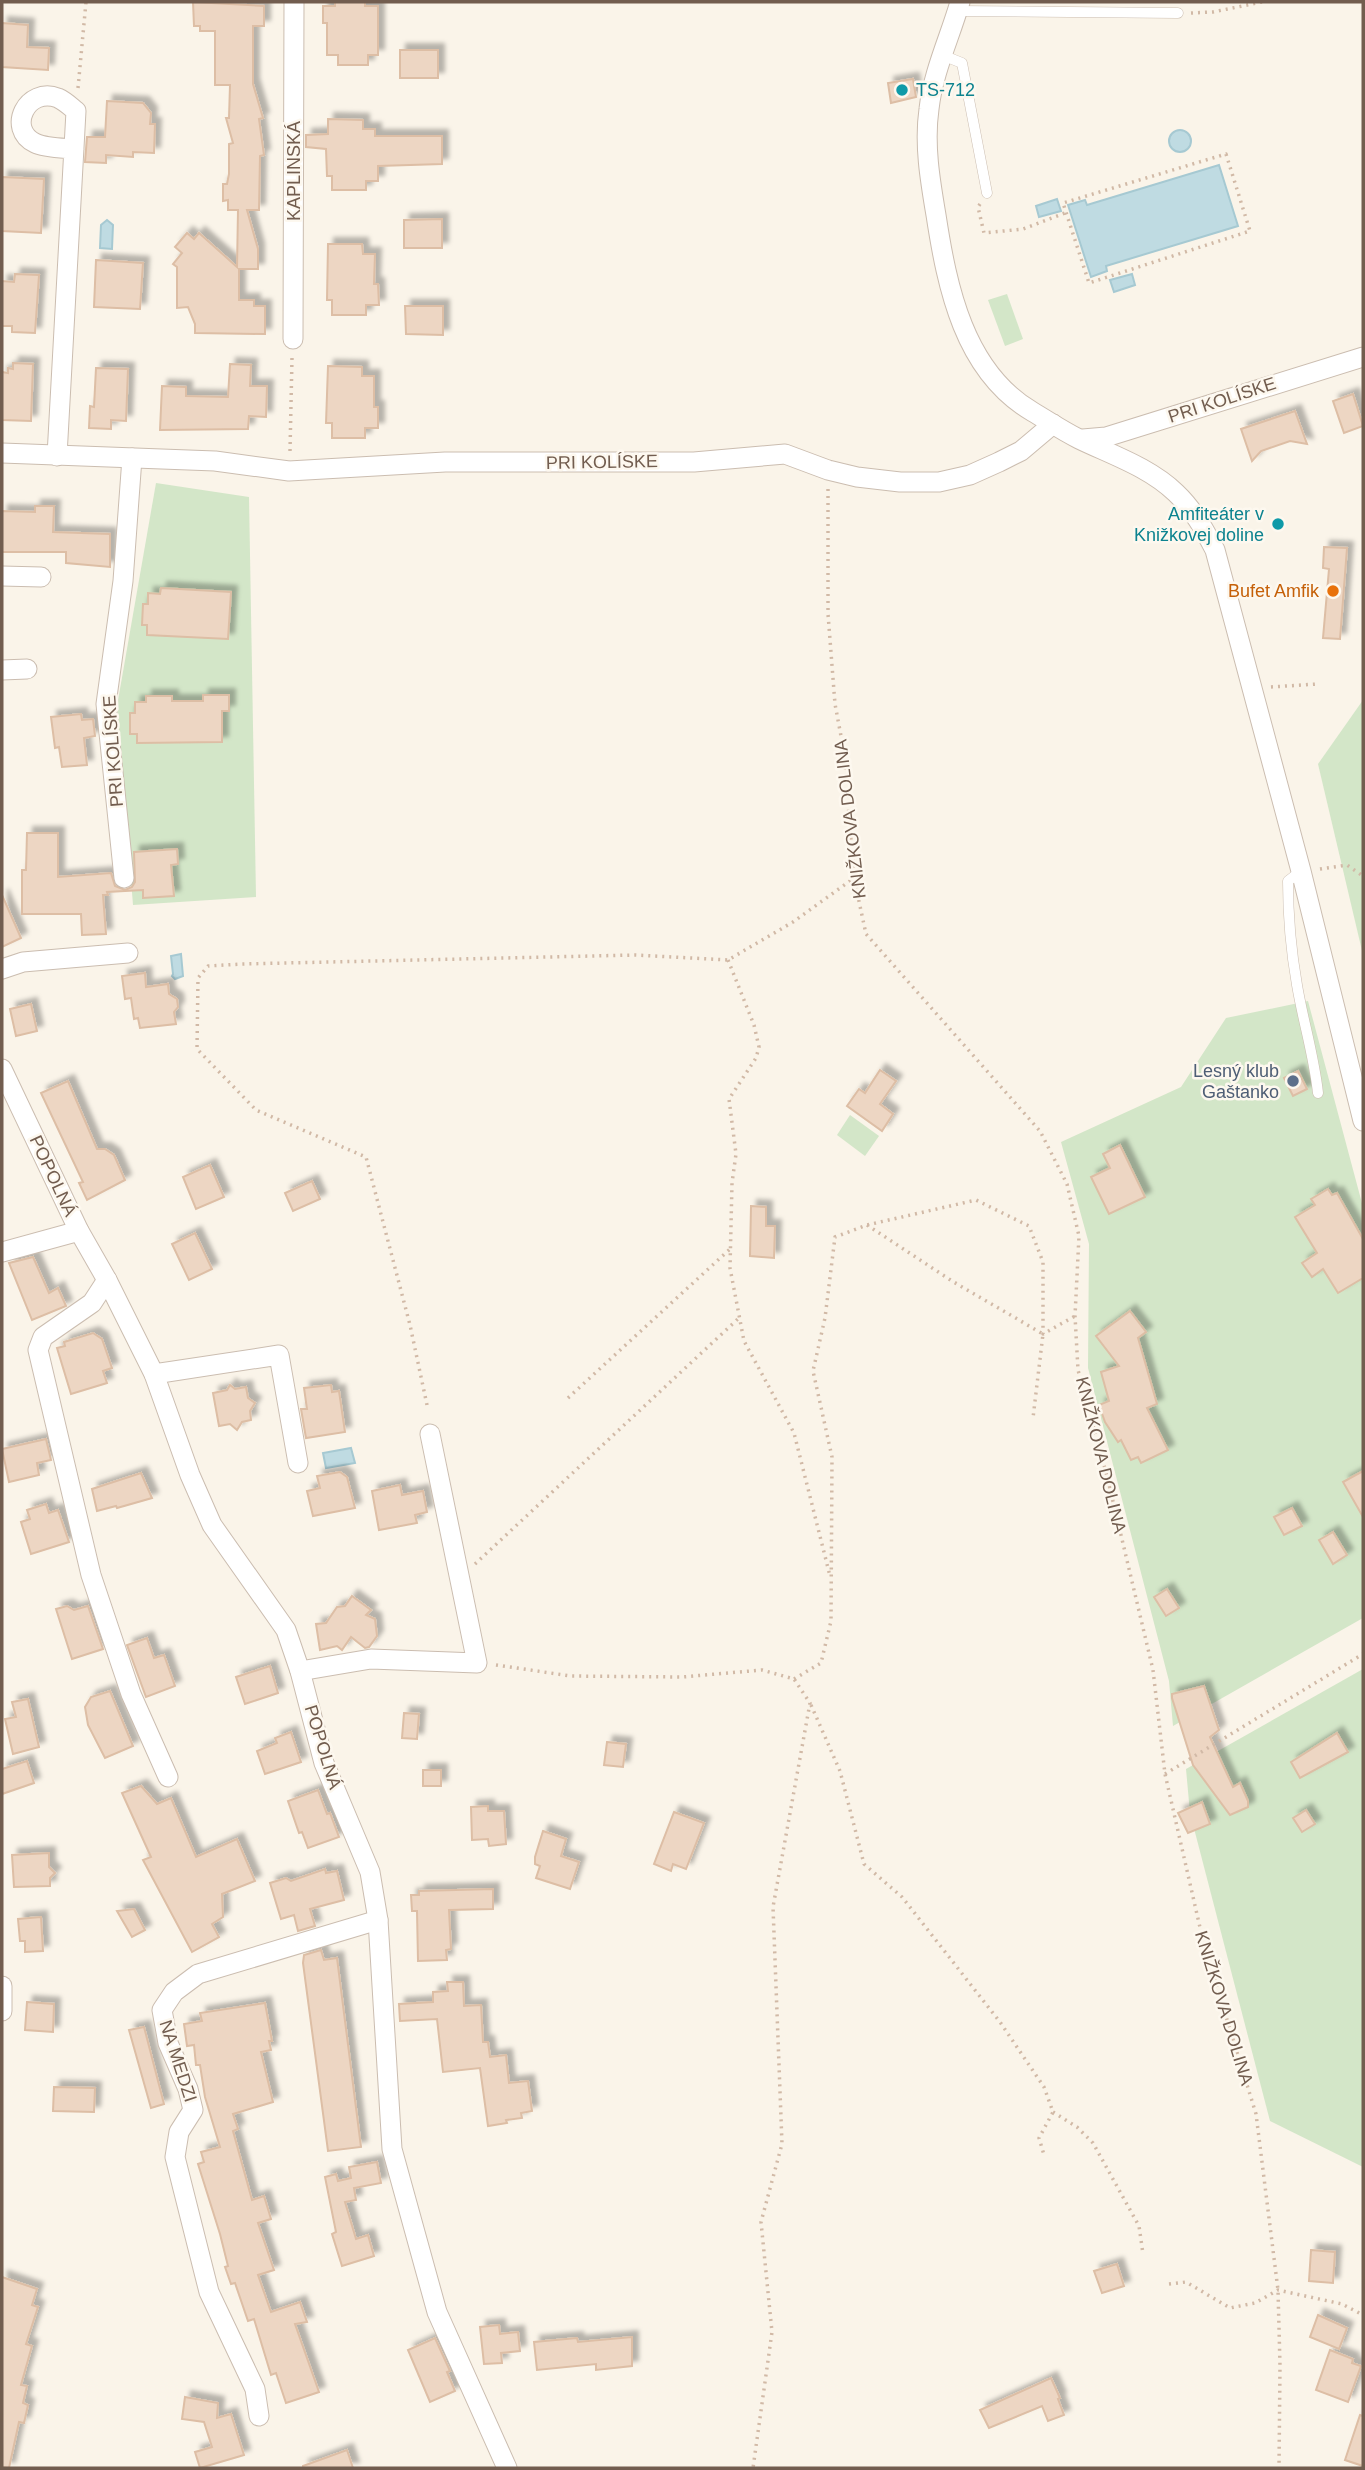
<svg xmlns="http://www.w3.org/2000/svg" width="1365" height="2470" font-family="Arial,sans-serif">
<defs>
<filter id="shadow"><feDropShadow dx="6" dy="-6" stdDeviation="2" flood-color="#0004"/></filter>
</defs>
<rect width="100%" height="100%" fill="#faf4e9"/>
<g fill="#d3e6c8">
<polygon points="1007,294 1023,339 1005,346 988,300"/>
<polygon points="156,483 249,497 256,897 133,905 117,706"/>
<polygon points="1363,700 1363,955 1318,764"/>
<polygon points="1308,1001 1363,1207 1363,1618 1173,1726 1169,1681 1088,1368 1089,1244 1061,1142 1181,1087 1226,1018"/>
<polygon points="850,1115 879,1136 865,1156 837,1135"/>
<polygon points="1363,1669 1363,2167 1270,2121 1190,1813 1186,1769"/>
</g>
<g fill="#bfdbe2" stroke="#a6c9d2" stroke-width="2">
<circle cx="1180" cy="141" r="11"/>
<polygon points="1219,165 1238,226 1106,266 1107,271 1091,277 1068,205 1085,200 1087,205"/>
<polygon points="1057,199 1061,211 1039,217 1036,206"/>
<polygon points="107,220 113,225 112,249 100,248 101,225"/>
<polygon points="1132,274 1135,285 1114,292 1110,280"/>
<polygon points="181,954 183,976 175,979 172,976 173,974 171,956"/>
<polygon points="351,1448 355,1463 326,1468 323,1453"/>
</g>
<g fill="#edd6c3" stroke="#ddbea5" stroke-width="2" filter="url(#shadow)">
<polygon points="193,2 264,6 264,26 253,26 253,84 263,118 259,119 264,155 260,156 259,210 247,210 258,249 258,269 239,269 239,300 254,300 254,306 265,306 265,334 195,333 195,324 188,307 177,308 177,267 173,264 182,253 175,247 187,233 194,239 199,233 237,267 238,210 228,210 228,200 223,201 223,184 227,184 229,174 229,144 233,143 226,118 229,118 230,85 215,85 215,31 200,31 200,26 194,26"/>
<polygon points="335,2 365,2 365,6 378,6 378,55 368,55 368,65 338,65 338,55 327,55 327,23 323,23 323,6 335,6"/>
<polygon points="2,23 28,25 27,47 49,48 48,70 2,67"/>
<rect x="400" y="50" width="38" height="28"/>
<polygon points="913,79 916,97 891,103 888,83"/>
<polygon points="107,101 143,103 151,113 150,124 155,124 154,153 133,152 133,157 106,155 106,163 85,162 87,137 105,137"/>
<polygon points="328,119 363,120 363,129 375,129 375,136 442,136 442,164 378,166 378,181 366,181 366,190 332,190 332,176 327,176 326,149 306,147 306,135 328,134"/>
<polygon points="2,177 44,179 41,233 2,231"/>
<polygon points="442,219 442,248 404,248 404,220"/>
<polygon points="328,244 362,244 363,254 375,254 374,284 378,284 379,305 366,305 366,315 332,315 332,300 327,300"/>
<polygon points="96,260 143,263 140,309 94,307"/>
<polygon points="15,274 39,275 35,333 12,332 12,326 2,326 2,281 14,282"/>
<polygon points="405,306 443,306 443,335 406,334"/>
<polygon points="13,363 33,364 31,421 2,420 2,372 8,373 8,368 13,369"/>
<polygon points="230,364 251,365 250,386 267,386 266,417 249,416 248,429 160,430 162,386 186,387 186,396 228,397"/>
<polygon points="328,366 362,367 362,376 374,376 374,407 378,407 378,428 365,428 365,438 332,438 332,423 326,423"/>
<polygon points="96,368 128,369 126,421 111,420 111,429 89,428 90,406 94,407"/>
<polygon points="1353,394 1363,426 1344,433 1333,401"/>
<polygon points="1295,411 1307,444 1290,441 1261,451 1252,461 1241,429"/>
<polygon points="35,506 54,506 53,532 110,534 110,567 66,563 66,552 2,552 2,511 35,512"/>
<polygon points="1324,547 1347,548 1340,639 1323,638 1329,569 1323,568"/>
<polygon points="161,588 231,592 228,639 147,635 147,625 142,625 143,604 148,604 148,593 160,594"/>
<polygon points="203,695 229,695 229,711 222,711 222,742 137,743 137,734 130,734 130,713 135,713 135,702 146,702 146,696 172,696 172,701 203,701"/>
<polygon points="81,714 82,720 93,719 95,736 84,738 87,765 62,767 59,747 55,748 51,717"/>
<polygon points="27,833 58,833 58,877 111,873 115,886 125,890 132,887 135,882 134,852 177,849 178,864 171,865 174,896 143,898 143,890 107,892 108,895 103,895 106,934 82,935 81,914 22,914 22,870 26,870"/>
<polygon points="2,895 21,938 2,947"/>
<polygon points="145,973 146,987 168,984 169,994 177,999 178,1007 174,1012 176,1024 140,1028 138,1018 134,1019 131,998 125,999 122,976"/>
<polygon points="31,1004 37,1031 16,1036 10,1009"/>
<polygon points="880,1070 896,1081 880,1104 893,1114 882,1131 847,1106 859,1089 865,1093"/>
<polygon points="1298,1071 1307,1089 1293,1096 1284,1078"/>
<polygon points="68,1081 97,1149 105,1149 114,1155 125,1180 87,1200 79,1183 83,1182 41,1093"/>
<polygon points="1120,1145 1145,1197 1109,1214 1091,1177 1110,1168 1103,1154"/>
<polygon points="210,1165 224,1197 196,1209 183,1177"/>
<polygon points="312,1181 320,1199 293,1211 285,1193"/>
<polygon points="1328,1189 1332,1195 1337,1193 1363,1239 1363,1278 1338,1293 1323,1269 1312,1277 1302,1263 1317,1253 1295,1217 1315,1205 1311,1199"/>
<polygon points="751,1206 766,1207 766,1226 775,1226 774,1258 750,1256"/>
<polygon points="195,1233 212,1269 189,1280 172,1244"/>
<polygon points="33,1257 49,1293 58,1288 66,1306 32,1320 9,1263"/>
<polygon points="1130,1311 1146,1332 1138,1338 1157,1404 1147,1408 1168,1450 1141,1463 1138,1457 1131,1460 1121,1440 1118,1442 1105,1422 1099,1405 1109,1401 1101,1372 1119,1366 1096,1336"/>
<polygon points="93,1333 102,1339 112,1368 103,1371 107,1383 71,1394 57,1348 65,1346 64,1342"/>
<polygon points="230,1385 235,1389 246,1387 248,1398 255,1403 250,1411 251,1420 242,1422 237,1430 230,1424 219,1426 213,1393 227,1390"/>
<polygon points="331,1385 332,1392 339,1391 345,1432 306,1438 301,1409 307,1409 304,1388"/>
<polygon points="46,1439 51,1460 37,1463 39,1475 9,1482 2,1449"/>
<polygon points="1363,1471 1363,1517 1343,1482"/>
<polygon points="340,1472 347,1477 355,1508 313,1516 307,1491 320,1488 317,1476"/>
<polygon points="141,1473 152,1498 117,1508 116,1506 97,1511 92,1489"/>
<polygon points="400,1485 402,1495 423,1491 427,1512 415,1515 417,1523 379,1530 372,1491"/>
<polygon points="46,1504 49,1513 58,1510 69,1542 31,1554 21,1522 30,1519 27,1510"/>
<polygon points="1292,1508 1302,1526 1284,1535 1274,1517"/>
<polygon points="1333,1532 1347,1555 1333,1564 1319,1540"/>
<polygon points="1167,1589 1179,1608 1166,1616 1154,1597"/>
<polygon points="352,1596 371,1610 366,1615 375,1619 377,1636 369,1647 365,1648 351,1637 342,1650 337,1646 320,1650 316,1624 326,1623 337,1607 345,1606"/>
<polygon points="67,1606 74,1610 88,1606 103,1649 72,1659 56,1609"/>
<polygon points="147,1638 154,1658 164,1655 175,1686 146,1697 127,1645"/>
<polygon points="270,1666 278,1693 245,1704 236,1677"/>
<polygon points="1204,1686 1219,1730 1210,1737 1233,1787 1240,1783 1248,1801 1248,1807 1230,1815 1193,1765 1172,1698 1172,1694"/>
<polygon points="110,1691 133,1746 105,1758 88,1725 85,1707 91,1697"/>
<polygon points="28,1699 39,1747 13,1754 5,1719 16,1717 12,1702"/>
<polygon points="404,1713 419,1714 417,1739 402,1738"/>
<polygon points="291,1732 301,1762 265,1774 257,1751 277,1743 275,1738"/>
<polygon points="1337,1733 1348,1752 1300,1778 1291,1762"/>
<polygon points="607,1742 626,1744 623,1767 604,1765"/>
<polygon points="27,1761 34,1783 2,1794 2,1769"/>
<rect x="423" y="1770" width="18" height="16"/>
<polygon points="141,1786 157,1804 171,1798 196,1857 237,1839 255,1881 222,1894 223,1917 212,1924 219,1937 192,1952 143,1860 151,1857 122,1793"/>
<polygon points="318,1790 327,1814 330,1813 339,1837 308,1848 302,1832 299,1833 288,1801"/>
<polygon points="1202,1802 1210,1824 1188,1833 1178,1813"/>
<polygon points="488,1806 488,1811 504,1811 506,1844 489,1846 488,1839 472,1840 471,1807"/>
<polygon points="1306,1810 1315,1824 1302,1832 1293,1818"/>
<polygon points="674,1812 704,1823 686,1869 673,1864 671,1871 654,1864"/>
<polygon points="543,1831 566,1839 561,1856 579,1862 570,1889 536,1878 540,1866 535,1864 535,1857"/>
<polygon points="49,1853 49,1867 55,1873 50,1878 50,1886 14,1887 12,1855"/>
<polygon points="325,1869 326,1873 337,1871 344,1900 310,1909 315,1926 298,1931 294,1915 281,1919 270,1883 286,1878 291,1881"/>
<polygon points="493,1889 493,1909 449,1910 451,1949 446,1950 447,1960 418,1961 417,1911 412,1911 411,1895 419,1895 419,1891"/>
<polygon points="134,1909 145,1930 132,1937 117,1911"/>
<polygon points="41,1917 43,1951 25,1952 25,1941 20,1941 18,1919"/>
<polygon points="321,1950 324,1960 337,1958 361,2147 328,2151 303,1963 304,1955"/>
<polygon points="447,1982 463,1982 464,2006 481,2005 483,2042 488,2042 490,2057 506,2055 509,2083 528,2081 532,2111 521,2113 522,2118 506,2120 507,2123 488,2126 480,2068 443,2072 437,2019 400,2021 399,2004 433,2002 433,1992 448,1991"/>
<polygon points="27,2002 54,2004 53,2032 25,2030"/>
<polygon points="265,2003 272,2041 269,2041 271,2050 261,2052 273,2102 233,2114 238,2129 233,2131 252,2200 264,2196 271,2219 258,2223 274,2270 258,2275 271,2312 300,2302 307,2322 295,2324 319,2392 286,2403 276,2373 271,2375 254,2319 248,2321 235,2283 231,2284 225,2267 228,2266 220,2234 198,2164 204,2162 201,2152 220,2147 205,2097 200,2065 196,2065 194,2045 187,2046 184,2024 202,2021 200,2013"/>
<polygon points="144,2027 164,2104 151,2108 129,2030"/>
<polygon points="54,2087 95,2088 94,2112 53,2111"/>
<polygon points="377,2162 381,2183 354,2188 356,2200 345,2202 356,2239 368,2235 374,2256 342,2266 332,2234 336,2232 325,2177 336,2174 338,2181 351,2178 349,2167"/>
<polygon points="1311,2250 1335,2252 1333,2283 1309,2281"/>
<polygon points="1117,2264 1124,2286 1102,2293 1094,2271"/>
<polygon points="2,2277 37,2289 32,2305 38,2307 26,2344 32,2346 21,2385 27,2386 23,2403 28,2405 24,2423 19,2422 9,2468 2,2467"/>
<polygon points="1318,2315 1347,2328 1339,2349 1310,2337"/>
<polygon points="499,2325 500,2334 518,2332 520,2351 501,2353 502,2363 484,2364 480,2327"/>
<polygon points="632,2337 632,2366 596,2370 596,2364 537,2370 534,2342 577,2338 578,2342"/>
<polygon points="435,2338 450,2371 447,2372 455,2391 430,2402 408,2350"/>
<polygon points="1330,2350 1353,2359 1352,2363 1361,2366 1348,2402 1316,2390"/>
<polygon points="1051,2378 1060,2398 1058,2399 1064,2415 1048,2421 1042,2406 989,2428 980,2410"/>
<polygon points="185,2397 218,2403 217,2418 231,2414 244,2455 200,2468 195,2452 212,2447 204,2422 182,2419"/>
<polygon points="1360,2415 1363,2416 1363,2466 1345,2460"/>
<polygon points="347,2450 353,2468 303,2468 303,2466"/>
</g>
<g fill="none" stroke-linecap="round" stroke-linejoin="round">
<defs>
<g id="service">
<polyline points="957,11 1178,13"/>
<polyline points="942,55 962,63 987,193"/>
<path d="M1301,871L1288,881C1288,915 1291,951 1297,985C1303,1021 1314,1056 1318,1093"/>
</g>
<g id="minor">
<path d="M960,2C950,37 933,72 929,109C924,144 930,180 936,215C947,287 964,372 1033,412C1048,421 1063,431 1079,439C1112,455 1149,467 1176,493C1193,509 1204,529 1215,550L1301,871L1363,1121"/>
<polyline points="293,339 294,2"/>
<polyline points="1083,439 1106,437 1363,357"/>
<polyline points="2,453 215,461 289,471 445,462 694,462 785,454 828,470 857,477 900,482 939,482 970,475 999,462 1021,451 1053,424"/>
<path d="M57,456L76,111C71,107 65,101 58,98C27,86 6,129 35,143C45,148 62,148 74,149"/>
<polyline points="2,576 41,577"/>
<polyline points="2,670 27,669"/>
<polyline points="124,878 106,704 123,581 132,458"/>
<polyline points="2,969 23,962 128,953"/>
<polyline points="2,1069 79,1231 107,1280 154,1374 190,1475 212,1525 286,1630 300,1671 324,1763 370,1872 378,1920 392,2149 437,2312 507,2468"/>
<polyline points="2,1252 79,1231"/>
<polyline points="107,1280 92,1303 43,1337 38,1350 91,1575 131,1694 168,1777"/>
<polyline points="154,1374 279,1355 298,1463"/>
<polyline points="300,1671 371,1659 477,1663 430,1434"/>
<polyline points="2,1986 2,2011"/>
<polyline points="259,2416 255,2389 209,2292 175,2157 179,2132 193,2110 188,2089 168,2043 162,2010 174,1992 198,1974 378,1920"/>
</g>
</defs>
<use href="#service" stroke="#cbbdb0" stroke-width="11"/>
<use href="#minor" stroke="#cbbdb0" stroke-width="21"/>
<g stroke="#d1b9a6" stroke-width="3.5" stroke-dasharray="2 5" stroke-linecap="butt">
<polyline points="1191,13 1213,12 1262,2"/>
<polyline points="78,88 86,2"/>
<polygon points="1226,154 1250,231 1089,283 1063,203"/>
<polyline points="980,204 978,207 984,233 1023,229 1065,213"/>
<polyline points="290,451 292,358"/>
<polyline points="828,489 828,614 835,704 844,752 854,878 866,934 1040,1131 1067,1184 1079,1236 1075,1316 1078,1370 1107,1476 1153,1670 1165,1774 1204,1945 1256,2114 1278,2290 1280,2366 1279,2468"/>
<polyline points="1271,687 1317,684"/>
<polyline points="1320,869 1347,865 1363,876"/>
<polyline points="728,960 754,1025 759,1047 756,1058 729,1099 736,1154 732,1183 730,1268 744,1341 794,1433 830,1576"/>
<polyline points="867,1225 952,1281 1043,1334 1033,1418"/>
<polyline points="568,1398 730,1249"/>
<polyline points="427,1405 410,1325 366,1157 256,1110 197,1049 198,978 208,966 242,964 635,955 728,960 793,922 854,878"/>
<polyline points="475,1564 740,1317"/>
<polyline points="496,1665 571,1676 682,1677 762,1670 794,1679 810,1703 773,1907 782,2144 761,2222 772,2332 753,2468"/>
<polyline points="794,1679 821,1663 831,1621 832,1457 813,1371 825,1318 835,1237 867,1225 976,1200 1029,1226 1043,1262 1043,1334 1075,1316"/>
<polyline points="811,1705 840,1771 864,1864 902,1897 1000,2022 1044,2087 1053,2112 1039,2138 1044,2155"/>
<polyline points="1165,1774 1363,1654"/>
<polyline points="1053,2112 1077,2127 1093,2143 1139,2226 1143,2254"/>
<polyline points="1169,2284 1186,2282 1230,2308 1255,2303 1278,2290 1342,2304 1363,2315"/>
</g>
<use href="#service" stroke="#fff" stroke-width="10"/>
<use href="#minor" stroke="#fff" stroke-width="19"/>
</g>
<g fill="#0f9aa8" stroke="#fdf8ef" stroke-width="2.5">
<circle cx="902" cy="90" r="7"/>
<circle cx="1278" cy="524" r="7"/>
</g>
<circle fill="#e8710a" stroke="#fdf8ef" stroke-width="2.5" cx="1333" cy="591" r="7"/>
<circle fill="#5c6f8a" stroke="#fdf8ef" stroke-width="2.5" cx="1293" cy="1081" r="7"/>
<g text-anchor="middle" dominant-baseline="central" stroke-width="5" stroke-linejoin="round" paint-order="stroke">
<g font-size="18" fill="#0d838f" stroke="#fdf8ef" text-anchor="start">
<text x="916" y="90">TS-712</text>
<text x="1264" y="514" text-anchor="end">Amfiteáter v<tspan x="1264" dy="21">Knižkovej doline</tspan></text>
</g>
<g font-size="18" fill="#725d4f" stroke="#fdf8ef">
<text transform="translate(294 171) rotate(-90)">KAPLINSKÁ</text>
<text transform="translate(1222 400) rotate(-18)">PRI KOLÍSKE</text>
<text transform="translate(602 462) rotate(-1)">PRI KOLÍSKE</text>
<text transform="translate(113 751) rotate(-94)">PRI KOLÍSKE</text>
<text transform="translate(850 819) rotate(-97)">KNIŽKOVA DOLINA</text>
<text transform="translate(53 1176) rotate(65)">POPOLNÁ</text>
<text transform="translate(1101 1455) rotate(76)">KNIŽKOVA DOLINA</text>
<text transform="translate(323 1747) rotate(73)">POPOLNÁ</text>
<text transform="translate(1224 2008) rotate(73)">KNIŽKOVA DOLINA</text>
<text transform="translate(178 2061) rotate(72)">NA MEDZI</text>
</g>
<g font-size="18" fill="#c56008" stroke="#fdf8ef" text-anchor="end">
<text x="1319" y="591">Bufet Amfik</text>
</g>
<g font-size="18" fill="#4e5e75" stroke="#fdf8ef" text-anchor="end">
<text x="1279" y="1071">Lesný klub<tspan x="1279" dy="21">Gaštanko</tspan></text>
</g>
</g>
<rect width="1365" height="2470" fill="none" stroke="#725d4f" stroke-width="7"/>
</svg>
